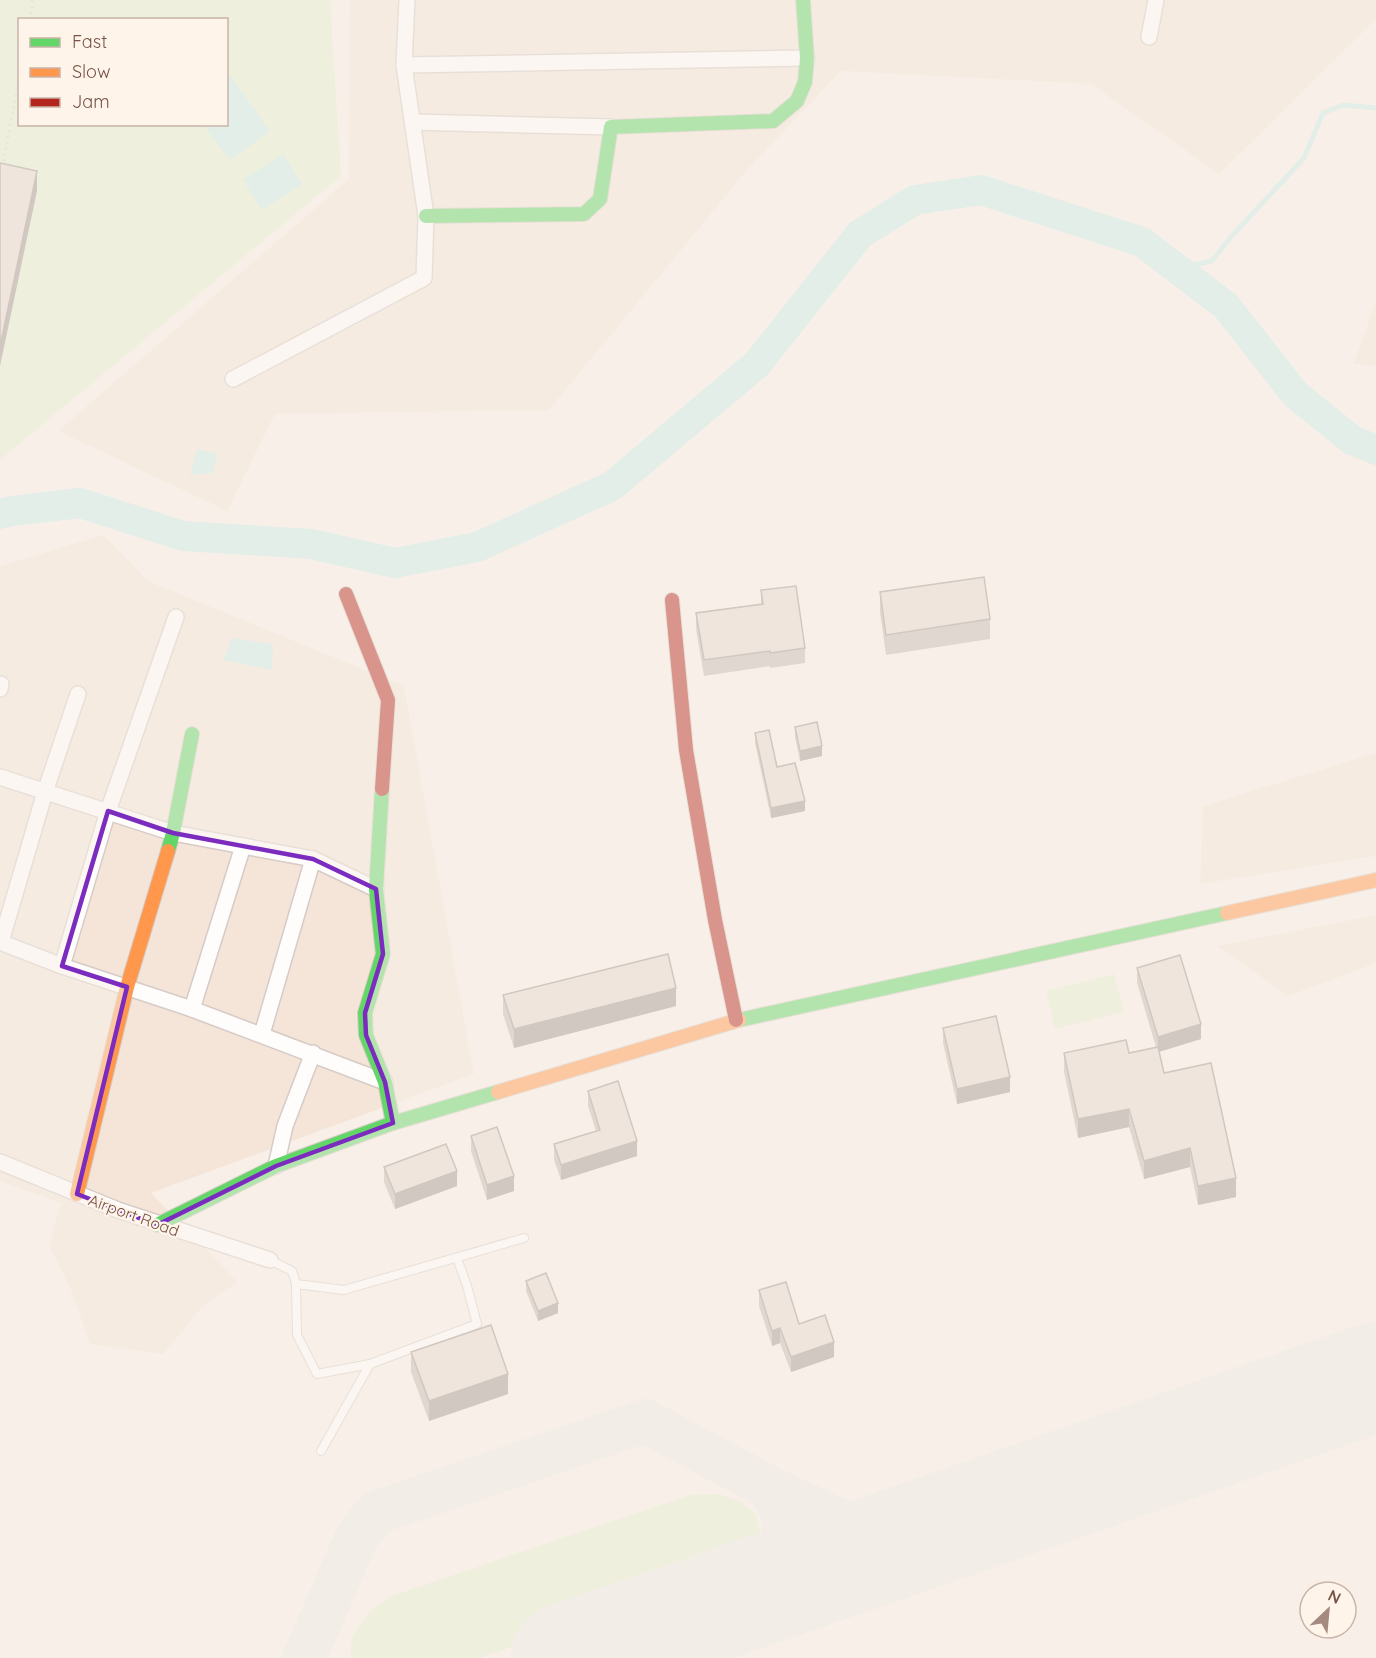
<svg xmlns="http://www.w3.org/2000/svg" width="1376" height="1658" font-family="Quicksand,sans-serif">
<rect width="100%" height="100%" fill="#f8f0e8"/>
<g fill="#f4e5d8">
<polygon points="350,0 1376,0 1376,19 1219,174 1091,84 841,71 747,170 549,410 275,414 227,511 58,431 349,179"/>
<polygon points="1376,300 1376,366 1354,364"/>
<polygon points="103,535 148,581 404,686 474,1074 151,1193 238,1282 205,1304 163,1354 90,1344 71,1290 49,1245 61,1203 0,1181 0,566"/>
<polygon points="1376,753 1376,856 1200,884 1203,806"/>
<polygon points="1376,915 1376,963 1288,996 1217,946"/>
</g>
<g fill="#e5eed1" fill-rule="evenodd">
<path d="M0,0H330L341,176L0,460ZM20,20H226V124H20Z"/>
<polygon points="1114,974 1124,1012 1055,1029 1046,991"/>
<polygon points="718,1494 742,1502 756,1514 760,1531 756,1554 738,1570 480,1658 350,1658 352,1637 368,1613 391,1596 690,1495"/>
</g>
<g fill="#c9eae9">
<polygon points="227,71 270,131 230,160 203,125 226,124"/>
<polygon points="283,154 302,184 262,210 243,180"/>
<polygon points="197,449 218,454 213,473 190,475"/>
<polygon points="232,638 273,644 272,670 223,660"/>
</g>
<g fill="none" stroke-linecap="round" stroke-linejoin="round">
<polyline stroke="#c9eae9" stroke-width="5" points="1177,268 1212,261 1230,238 1304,158 1323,113 1343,105 1376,108"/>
<polyline stroke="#c9eae9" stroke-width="30" points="0,514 12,511 80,503 183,536 311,544 395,563 477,547 612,486 757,364 860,234 915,200 981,190 1142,242 1226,306 1295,394 1352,440 1376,450"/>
<g stroke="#eee8e6" stroke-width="44">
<path d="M744,1597C764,1577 788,1550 783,1519C782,1509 774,1497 770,1488"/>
<polyline points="304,1658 357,1537 375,1513 645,1421 770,1488 891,1545"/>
</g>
<polyline stroke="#eee8e6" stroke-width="110" points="566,1658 1376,1377"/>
<defs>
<g id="lane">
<polyline points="270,1260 292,1271 296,1284 297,1335 317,1374 370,1364 477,1324 467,1286 457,1258"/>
<polyline points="296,1284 344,1290 524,1238"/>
<polyline points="321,1451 370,1364"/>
</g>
<g id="street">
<polyline points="1149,37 1156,0"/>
<polyline points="404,65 807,58"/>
<polyline points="412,122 611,127"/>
<polyline points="233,379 424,278 426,216 404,65 407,0"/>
<polyline points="0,689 1,684"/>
<polyline points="0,777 173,833 313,859 376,889"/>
<polyline points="0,942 62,966 192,1009 385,1082"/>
<polyline points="1,942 45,792 78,694"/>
<polyline points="62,966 108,811 176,617"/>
<polyline points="192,1009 243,846"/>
<polyline points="262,1034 313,859"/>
<polyline points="0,1162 118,1210 270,1260"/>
<polyline points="276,1166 285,1126 313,1053"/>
</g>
<g id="fast">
<polyline points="426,216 584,214 600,199 611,127 773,121 797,101 805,82 807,58 803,0"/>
<polyline points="382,789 376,889 383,954 365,1013 366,1035 385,1082 393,1123"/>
<polyline points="168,851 173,833 192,734"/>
<polyline points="739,1020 1227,913"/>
<polyline points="157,1225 276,1166 393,1123 498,1092"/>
</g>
<g id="slow">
<polyline points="1227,913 1376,880"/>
<polyline points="498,1092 739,1020"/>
<polyline points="77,1194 127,987 168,851"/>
</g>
<g id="jam">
<polyline points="346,594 388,700 382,789"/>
<polyline points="672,600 686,750 715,920 736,1020"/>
</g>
</defs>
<use href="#lane" stroke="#d6cbc6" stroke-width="10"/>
<use href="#street" stroke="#d6cbc6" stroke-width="18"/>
<use href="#fast" stroke="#d6cbc5" stroke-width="16"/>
<use href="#slow" stroke="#d6cbc5" stroke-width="16"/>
<use href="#jam" stroke="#d6cbc5" stroke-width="16"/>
<g stroke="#dad0cb" stroke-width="3" stroke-dasharray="1.5 4.5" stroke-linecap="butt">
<polyline points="30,20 33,0"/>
<polyline points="2,167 20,74"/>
</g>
<use href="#lane" stroke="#fefdfc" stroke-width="8"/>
<use href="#street" stroke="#fefdfc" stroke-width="15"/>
<use href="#fast" stroke="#63d668" stroke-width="14"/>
<use href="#slow" stroke="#ff974d" stroke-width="14"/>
<use href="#jam" stroke="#b3261e" stroke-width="14"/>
</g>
<g fill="#c4bab3">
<polygon points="761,590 805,648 805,663 770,668 770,666 704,676 696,629 696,613 761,604"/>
<polygon points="880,592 990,619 990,639 886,655 880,612"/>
<polygon points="795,727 822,756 800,761 795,737"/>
<polygon points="755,733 777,767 805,811 771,818 755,743"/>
<polygon points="1137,968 1201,1039 1159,1052 1164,1073 1236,1197 1198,1205 1190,1167 1144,1179 1129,1127 1078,1138 1064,1072 1064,1053 1129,1053 1156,1047 1137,983"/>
<polygon points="503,995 676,1006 514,1048 503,1014"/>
<polygon points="943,1028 1010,1092 957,1104 943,1043"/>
<polygon points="588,1091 637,1156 561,1180 554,1160 554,1144 596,1131 588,1106"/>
<polygon points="471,1136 514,1191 487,1200 471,1151"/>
<polygon points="384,1167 457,1186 395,1209 384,1182"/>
<polygon points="526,1281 558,1313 538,1321 526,1291"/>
<polygon points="759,1290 799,1324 834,1357 791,1372 780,1343 772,1346 759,1306"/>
<polygon points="411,1352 508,1394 429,1421 411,1372"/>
</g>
<g fill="#a09792">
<polygon points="37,171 37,191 0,366 0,346"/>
<polygon points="822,746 822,756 800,761 800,751"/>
<polygon points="805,801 805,811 771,818 771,808"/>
<polygon points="676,988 676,1006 514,1048 514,1029"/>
<polygon points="1201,1024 1201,1039 1158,1052 1158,1037"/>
<polygon points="1010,1077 1010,1092 957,1104 957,1089"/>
<polygon points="1129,1109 1129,1127 1078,1138 1078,1119"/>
<polygon points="637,1141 637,1156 561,1180 561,1165"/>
<polygon points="1190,1148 1190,1167 1144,1179 1144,1161"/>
<polygon points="457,1171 457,1186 395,1209 395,1194"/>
<polygon points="514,1176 514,1191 487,1200 487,1185"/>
<polygon points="1236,1178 1236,1197 1198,1205 1198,1186"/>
<polygon points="558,1303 558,1313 538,1321 538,1311"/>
<polygon points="780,1328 780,1343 772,1346 772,1331"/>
<polygon points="834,1342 834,1357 791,1372 791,1357"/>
<polygon points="508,1374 508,1394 429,1421 429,1401"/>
</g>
<g fill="#e4d8d0" stroke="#a09792" stroke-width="1.5">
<polygon points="0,163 37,171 0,346"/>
<polygon points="984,577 990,619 886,635 880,592"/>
<polygon points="796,586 805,648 770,653 770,651 704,660 696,613 763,604 761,590"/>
<polygon points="817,722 822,746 800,751 795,727"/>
<polygon points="769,730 777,767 795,763 805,801 771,808 755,733"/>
<polygon points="668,954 676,988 514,1029 503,995"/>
<polygon points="1180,955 1201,1024 1158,1037 1137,968"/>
<polygon points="996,1016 1010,1077 957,1089 943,1028"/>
<polygon points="1126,1040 1129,1053 1158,1047 1164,1073 1211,1063 1236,1178 1198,1186 1190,1148 1144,1161 1129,1109 1078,1119 1064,1053"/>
<polygon points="618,1081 637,1141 561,1165 554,1144 600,1130 588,1091"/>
<polygon points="497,1127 514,1176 487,1185 471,1136"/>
<polygon points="446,1144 457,1171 395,1194 384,1167"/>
<polygon points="546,1273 558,1303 538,1311 526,1281"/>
<polygon points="786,1282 799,1324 825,1315 834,1342 791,1357 780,1328 772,1331 759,1290"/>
<polygon points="491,1325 508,1374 429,1401 411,1352"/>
</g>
<path d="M0 0H1376V1658H0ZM108,811L173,833L313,859L376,889L383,954L365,1013L366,1035L385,1082L393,1123L276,1166L157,1225L77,1194L127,987L62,966Z" fill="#f8f0e8" fill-opacity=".55" fill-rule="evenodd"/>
<path fill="none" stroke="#7b2cbf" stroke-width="4.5" stroke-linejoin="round" d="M108,811L173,833L313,859L376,889L383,954L365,1013L366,1035L385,1082L393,1123L276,1166L157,1225L77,1194L127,987L62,966Z"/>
<g text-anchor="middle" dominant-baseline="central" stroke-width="4.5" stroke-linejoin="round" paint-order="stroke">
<g font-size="16" fill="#775347" stroke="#fff4ea">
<text transform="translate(134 1215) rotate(20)">Airport Road</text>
</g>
</g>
<rect x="18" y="18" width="210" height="108" fill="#fff4ea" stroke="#c9b4a9" stroke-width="1.5"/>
<rect x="30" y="38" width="30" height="9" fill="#63d668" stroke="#c9b4a9" stroke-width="1.5"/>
<text x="72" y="48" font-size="18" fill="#775347">Fast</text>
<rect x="30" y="68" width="30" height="9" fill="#ff974d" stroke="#c9b4a9" stroke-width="1.5"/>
<text x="72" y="78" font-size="18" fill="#775347">Slow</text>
<rect x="30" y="98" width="30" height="9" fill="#b3261e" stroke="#c9b4a9" stroke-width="1.5"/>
<text x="72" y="108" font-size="18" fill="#775347">Jam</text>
<g transform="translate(1328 1610) rotate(26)"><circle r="28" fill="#fff4ea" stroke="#c9b4a9" stroke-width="1.5"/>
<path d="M0-4.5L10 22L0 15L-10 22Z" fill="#a48a7f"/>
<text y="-9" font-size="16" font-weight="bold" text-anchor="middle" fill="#775347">N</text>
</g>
</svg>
